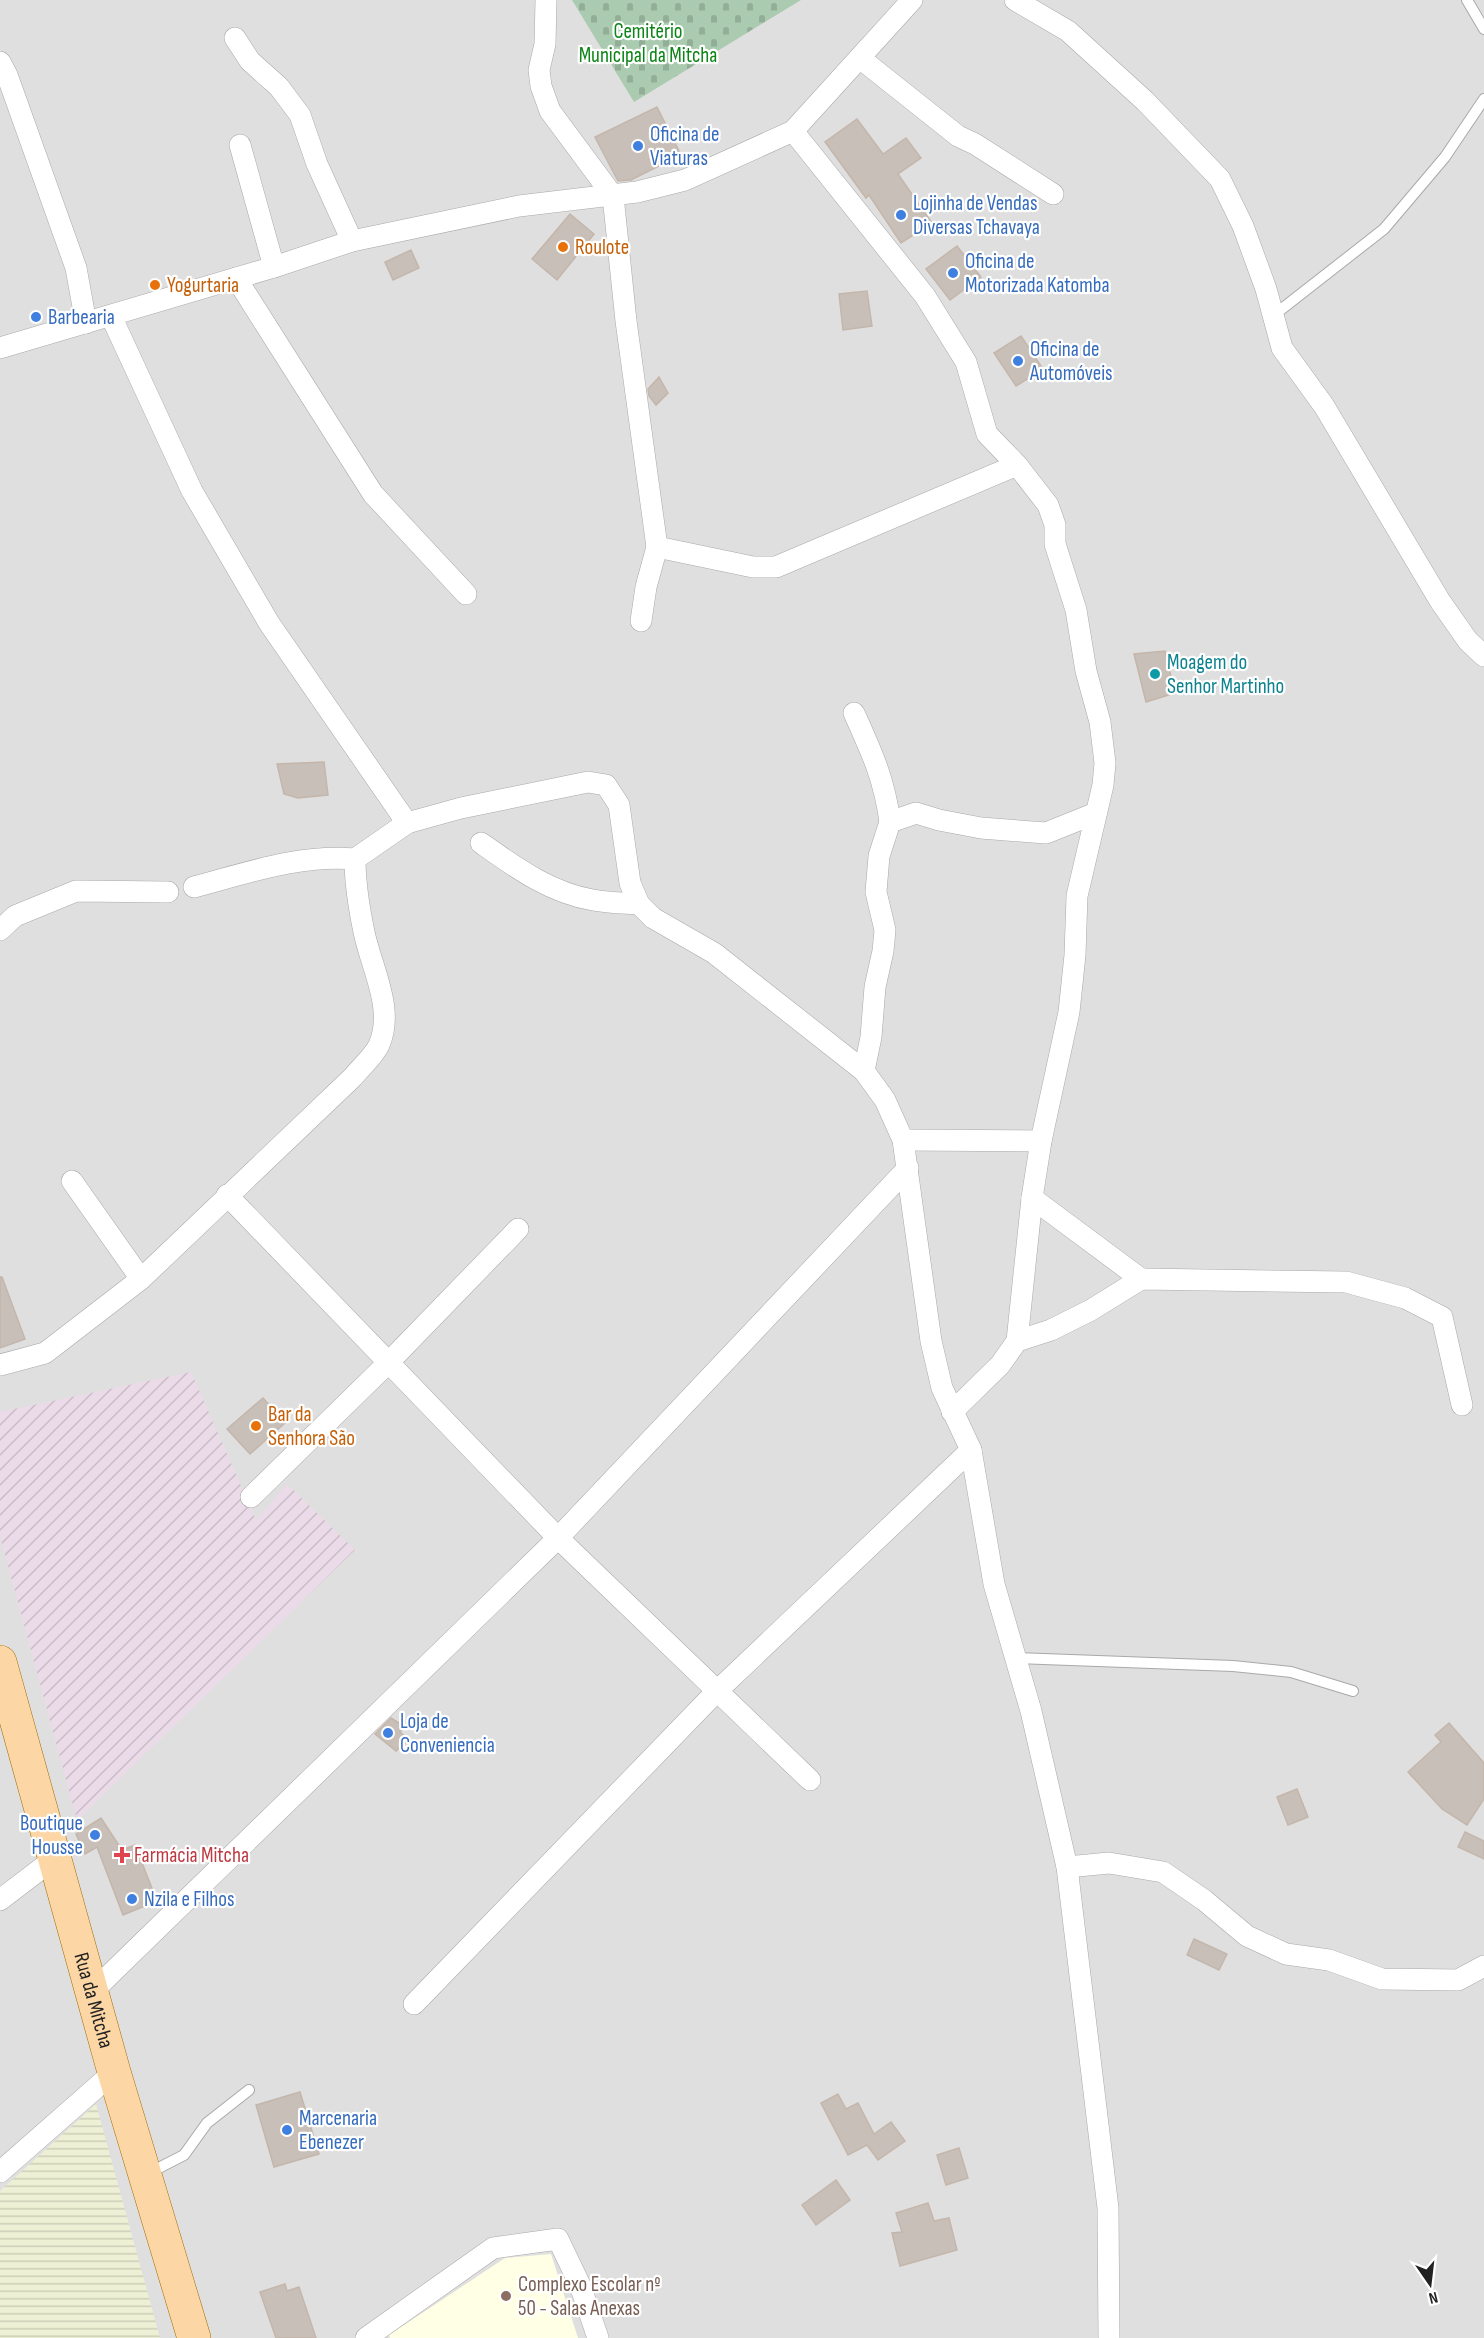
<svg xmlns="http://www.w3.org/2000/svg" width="1484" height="2338" font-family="'Sofia Sans Condensed',sans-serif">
<defs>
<pattern id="industrial-furrows" width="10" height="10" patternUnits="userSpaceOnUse" patternTransform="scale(1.5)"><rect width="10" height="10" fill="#ebdbe8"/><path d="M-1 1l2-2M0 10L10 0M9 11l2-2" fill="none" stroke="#c9bcc7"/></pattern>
<pattern id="farmland-rules" width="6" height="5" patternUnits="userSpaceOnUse" patternTransform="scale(1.5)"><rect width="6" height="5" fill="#eef0d5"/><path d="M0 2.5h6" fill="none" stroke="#ccceb7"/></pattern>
<pattern id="cemetery-stones" width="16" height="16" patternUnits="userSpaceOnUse" patternTransform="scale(1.5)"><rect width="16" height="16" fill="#aacbaf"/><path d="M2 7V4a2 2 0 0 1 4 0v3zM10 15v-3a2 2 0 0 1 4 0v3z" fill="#92ae96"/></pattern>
</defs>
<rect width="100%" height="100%" fill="#f2efe9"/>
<rect fill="#e0dfdf" x="0" y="0" width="1484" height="2338"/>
<polygon fill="url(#industrial-furrows)" points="191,1372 256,1520 287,1484 355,1550 77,1820 0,1536 0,1412"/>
<polygon fill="#ffffe5" points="551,2254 578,2338 390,2338 389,2335 505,2258"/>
<polygon fill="url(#farmland-rules)" points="96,2104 160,2338 0,2338 0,2191"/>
<polygon fill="url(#cemetery-stones)" points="572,0 801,0 634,102"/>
<g fill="#c7bfb8" stroke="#c4b6ab" stroke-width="1.5">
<polygon points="657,107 681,155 631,180 618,181 595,137"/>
<polygon points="857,119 883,154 906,138 921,158 898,174 932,223 901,243 869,195 866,198 825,142"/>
<polygon points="570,214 594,234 557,280 532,259"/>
<polygon points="957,246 981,277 950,300 926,269"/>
<polygon points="411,250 419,268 393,280 385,262"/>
<polygon points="867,291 872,326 843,330 839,294"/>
<polygon points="1021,336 1043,369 1016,386 994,353"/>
<polygon points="659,377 668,393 656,405 649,396 648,389"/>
<polygon points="1165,651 1175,693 1146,702 1134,654"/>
<polygon points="324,762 328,795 298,798 284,794 277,764"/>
<polygon points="0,1277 2,1277 25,1339 0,1348"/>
<polygon points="263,1398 285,1423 250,1454 227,1429"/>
<polygon points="391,1718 405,1727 400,1732 409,1740 396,1751 375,1734"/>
<polygon points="1449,1723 1484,1763 1484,1799 1467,1825 1442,1809 1408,1772 1441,1742 1435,1735"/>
<polygon points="1297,1789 1308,1817 1288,1825 1277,1797"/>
<polygon points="101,1818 122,1850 135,1845 157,1901 123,1915 97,1847 85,1854 76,1834"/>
<polygon points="1465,1832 1484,1841 1484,1859 1458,1847"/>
<polygon points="1194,1939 1227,1954 1219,1970 1187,1955"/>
<polygon points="300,2092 319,2154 274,2167 256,2105"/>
<polygon points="838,2094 846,2109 858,2103 874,2134 891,2122 905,2141 878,2160 867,2145 848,2155 821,2103"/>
<polygon points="959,2148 968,2178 946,2185 937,2155"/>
<polygon points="836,2180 850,2200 816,2225 802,2205"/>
<polygon points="928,2203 934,2221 949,2218 957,2250 900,2266 892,2233 902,2232 896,2213"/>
<polygon points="285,2284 287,2291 299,2287 316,2338 276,2338 260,2292"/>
</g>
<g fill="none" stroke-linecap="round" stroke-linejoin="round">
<defs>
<g id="service">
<polyline points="1467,0 1484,29"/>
<polyline points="1274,315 1384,229 1445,157 1484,99"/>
<polyline points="1016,1658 1233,1666 1291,1672 1353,1691"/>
<polyline points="147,2174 184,2155 207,2123 249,2090"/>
</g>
<g id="minor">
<polyline points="546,0 545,44 539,70 541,86 550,111 613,196 626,321 657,547 646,587 641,621"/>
<polyline points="1015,0 1068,31 1145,101 1220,179 1243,226 1266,289 1282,348 1324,406 1440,601 1468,641 1484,656"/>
<polyline points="235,38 250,61 279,87 300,115 317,164 352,241"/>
<polyline points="861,59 958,136 975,144 1053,194"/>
<polyline points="0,62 7,75 76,268 86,323"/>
<polyline points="793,131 925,296 966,362 987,434 1017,465 1048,505 1055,525 1055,544 1076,610 1086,671 1100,722 1105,763 1103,785 1077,896 1075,955 1069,1012 1041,1141 1032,1198 1017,1341 1000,1365 952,1412"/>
<polyline points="240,145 274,267"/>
<polyline points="236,278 373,494 466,594"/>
<polyline points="111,316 192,491 269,623 407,823"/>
<polyline points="0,348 274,267 352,241 519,206 637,192 685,180 793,131 912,0"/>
<polyline points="657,547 753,567 776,567 1017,465"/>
<path d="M854,713C872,753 884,778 890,822"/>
<path d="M481,843C515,867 550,893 593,900C608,903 624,903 639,904"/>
<path d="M194,887C247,873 300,854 355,859"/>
<polyline points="0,930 15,916 76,891 168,892"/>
<polyline points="864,1071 871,1037 875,987 883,951 885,930 876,892 879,856 890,822 916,813 939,820 981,828 1046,833 1096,813"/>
<polyline points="903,1140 1041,1141"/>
<polyline points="72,1181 141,1279"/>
<polyline points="227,1195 558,1538 810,1780"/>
<polyline points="1032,1198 1141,1279"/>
<polyline points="1017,1341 1051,1330 1091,1310 1141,1279 1346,1282 1405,1298 1442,1317 1462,1405"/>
<path d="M0,1365L45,1353L141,1279L353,1077C361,1067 374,1056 379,1045C395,1009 371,967 364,932C359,908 355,883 355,859L407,823L461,808L588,782L606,785L619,805L630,883L639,904L653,918L714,953L864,1071L885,1100L903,1140L931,1341L942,1388L971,1450L994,1584L1031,1711L1067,1867L1108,2208L1109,2338"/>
<polyline points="251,1497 389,1362 518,1229"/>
<polyline points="1067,1867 1109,1863 1163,1872 1204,1900 1247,1936 1286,1954 1329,1960 1382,1979 1458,1980 1484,1966"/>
<polyline points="0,1900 55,1858"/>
<polyline points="92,1992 558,1538 908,1168"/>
<polyline points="414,2004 716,1692 971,1450"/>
<polyline points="0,2172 114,2072"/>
<polyline points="366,2338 493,2248 558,2239 580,2285 598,2338"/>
</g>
<g id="primary">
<path id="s1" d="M0,1662L114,2072L194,2338"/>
</g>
</defs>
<use href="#service" stroke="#a9a9a9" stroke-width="12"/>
<use href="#minor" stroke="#a9a9a9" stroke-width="22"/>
<use href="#primary" stroke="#a06b00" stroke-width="34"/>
<use href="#service" stroke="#fff" stroke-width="10"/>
<use href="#minor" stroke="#fff" stroke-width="21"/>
<use href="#primary" stroke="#fcd6a4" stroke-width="33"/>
</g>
<g fill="#3f7fe0" stroke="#fff" stroke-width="2">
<circle cx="638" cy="146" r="6"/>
<circle cx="901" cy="215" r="6"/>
<circle cx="953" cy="273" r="6"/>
<circle cx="36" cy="317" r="6"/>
<circle cx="1018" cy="361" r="6"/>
<circle cx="388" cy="1733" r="6"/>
<circle cx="95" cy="1835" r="6"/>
<circle cx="132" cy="1899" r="6"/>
<circle cx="287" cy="2130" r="6"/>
</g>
<g fill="#e8710a" stroke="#fff" stroke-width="2">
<circle cx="563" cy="247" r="6"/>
<circle cx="155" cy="285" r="6"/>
<circle cx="256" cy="1426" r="6"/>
</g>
<circle fill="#0f9aa8" stroke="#fff" stroke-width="2" cx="1155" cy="674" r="6"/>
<path fill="#e0444e" stroke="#fff" stroke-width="2" d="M119 1846h6v6h6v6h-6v6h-6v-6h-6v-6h6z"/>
<circle fill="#8d6e63" stroke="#fff" stroke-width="2" cx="506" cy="2296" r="6"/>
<g text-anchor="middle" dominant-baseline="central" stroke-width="4.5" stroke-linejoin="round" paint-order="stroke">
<g font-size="21" fill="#0c8416" stroke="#fff">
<text x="648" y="31">Cemitério<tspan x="648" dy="24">Municipal da Mitcha</tspan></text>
</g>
<g font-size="21" fill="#366cbe" stroke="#fff" text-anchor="start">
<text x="650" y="134">Oficina de<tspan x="650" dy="24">Viaturas</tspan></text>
<text x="913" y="203">Lojinha de Vendas<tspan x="913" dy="24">Diversas Tchavaya</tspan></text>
<text x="965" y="261">Oficina de<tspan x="965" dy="24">Motorizada Katomba</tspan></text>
<text x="48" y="317">Barbearia</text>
<text x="1030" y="349">Oficina de<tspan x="1030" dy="24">Automóveis</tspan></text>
<text x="400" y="1721">Loja de<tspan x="400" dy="24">Conveniencia</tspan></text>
<text x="83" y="1823" text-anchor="end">Boutique<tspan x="83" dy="24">Housse</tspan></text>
<text x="144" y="1899">Nzila e Filhos</text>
<text x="299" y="2118">Marcenaria<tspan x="299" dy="24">Ebenezer</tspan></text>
</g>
<g font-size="21" fill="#c56008" stroke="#fff" text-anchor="start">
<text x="575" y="247">Roulote</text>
<text x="167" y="285">Yogurtaria</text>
<text x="268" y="1414">Bar da<tspan x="268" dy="24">Senhora São</tspan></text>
</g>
<g font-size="21" fill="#0d838f" stroke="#fff" text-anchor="start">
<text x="1167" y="662">Moagem do<tspan x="1167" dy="24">Senhor Martinho</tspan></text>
</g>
<g font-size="21" fill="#be3a42" stroke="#fff" text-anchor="start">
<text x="134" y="1855">Farmácia Mitcha</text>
</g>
<g font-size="21" fill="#222" stroke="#fff">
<text stroke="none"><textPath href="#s1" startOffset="351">Rua da Mitcha</textPath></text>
</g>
<g font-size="21" fill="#785e54" stroke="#fff" text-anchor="start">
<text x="518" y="2284">Complexo Escolar nº<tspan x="518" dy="24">50 - Salas Anexas</tspan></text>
</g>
</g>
<g transform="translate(1430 2284) rotate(166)" stroke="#ffffff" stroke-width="4.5" paint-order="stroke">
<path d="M0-4.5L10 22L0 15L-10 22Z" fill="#222222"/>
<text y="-9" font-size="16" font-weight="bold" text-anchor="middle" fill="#222222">N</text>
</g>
</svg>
